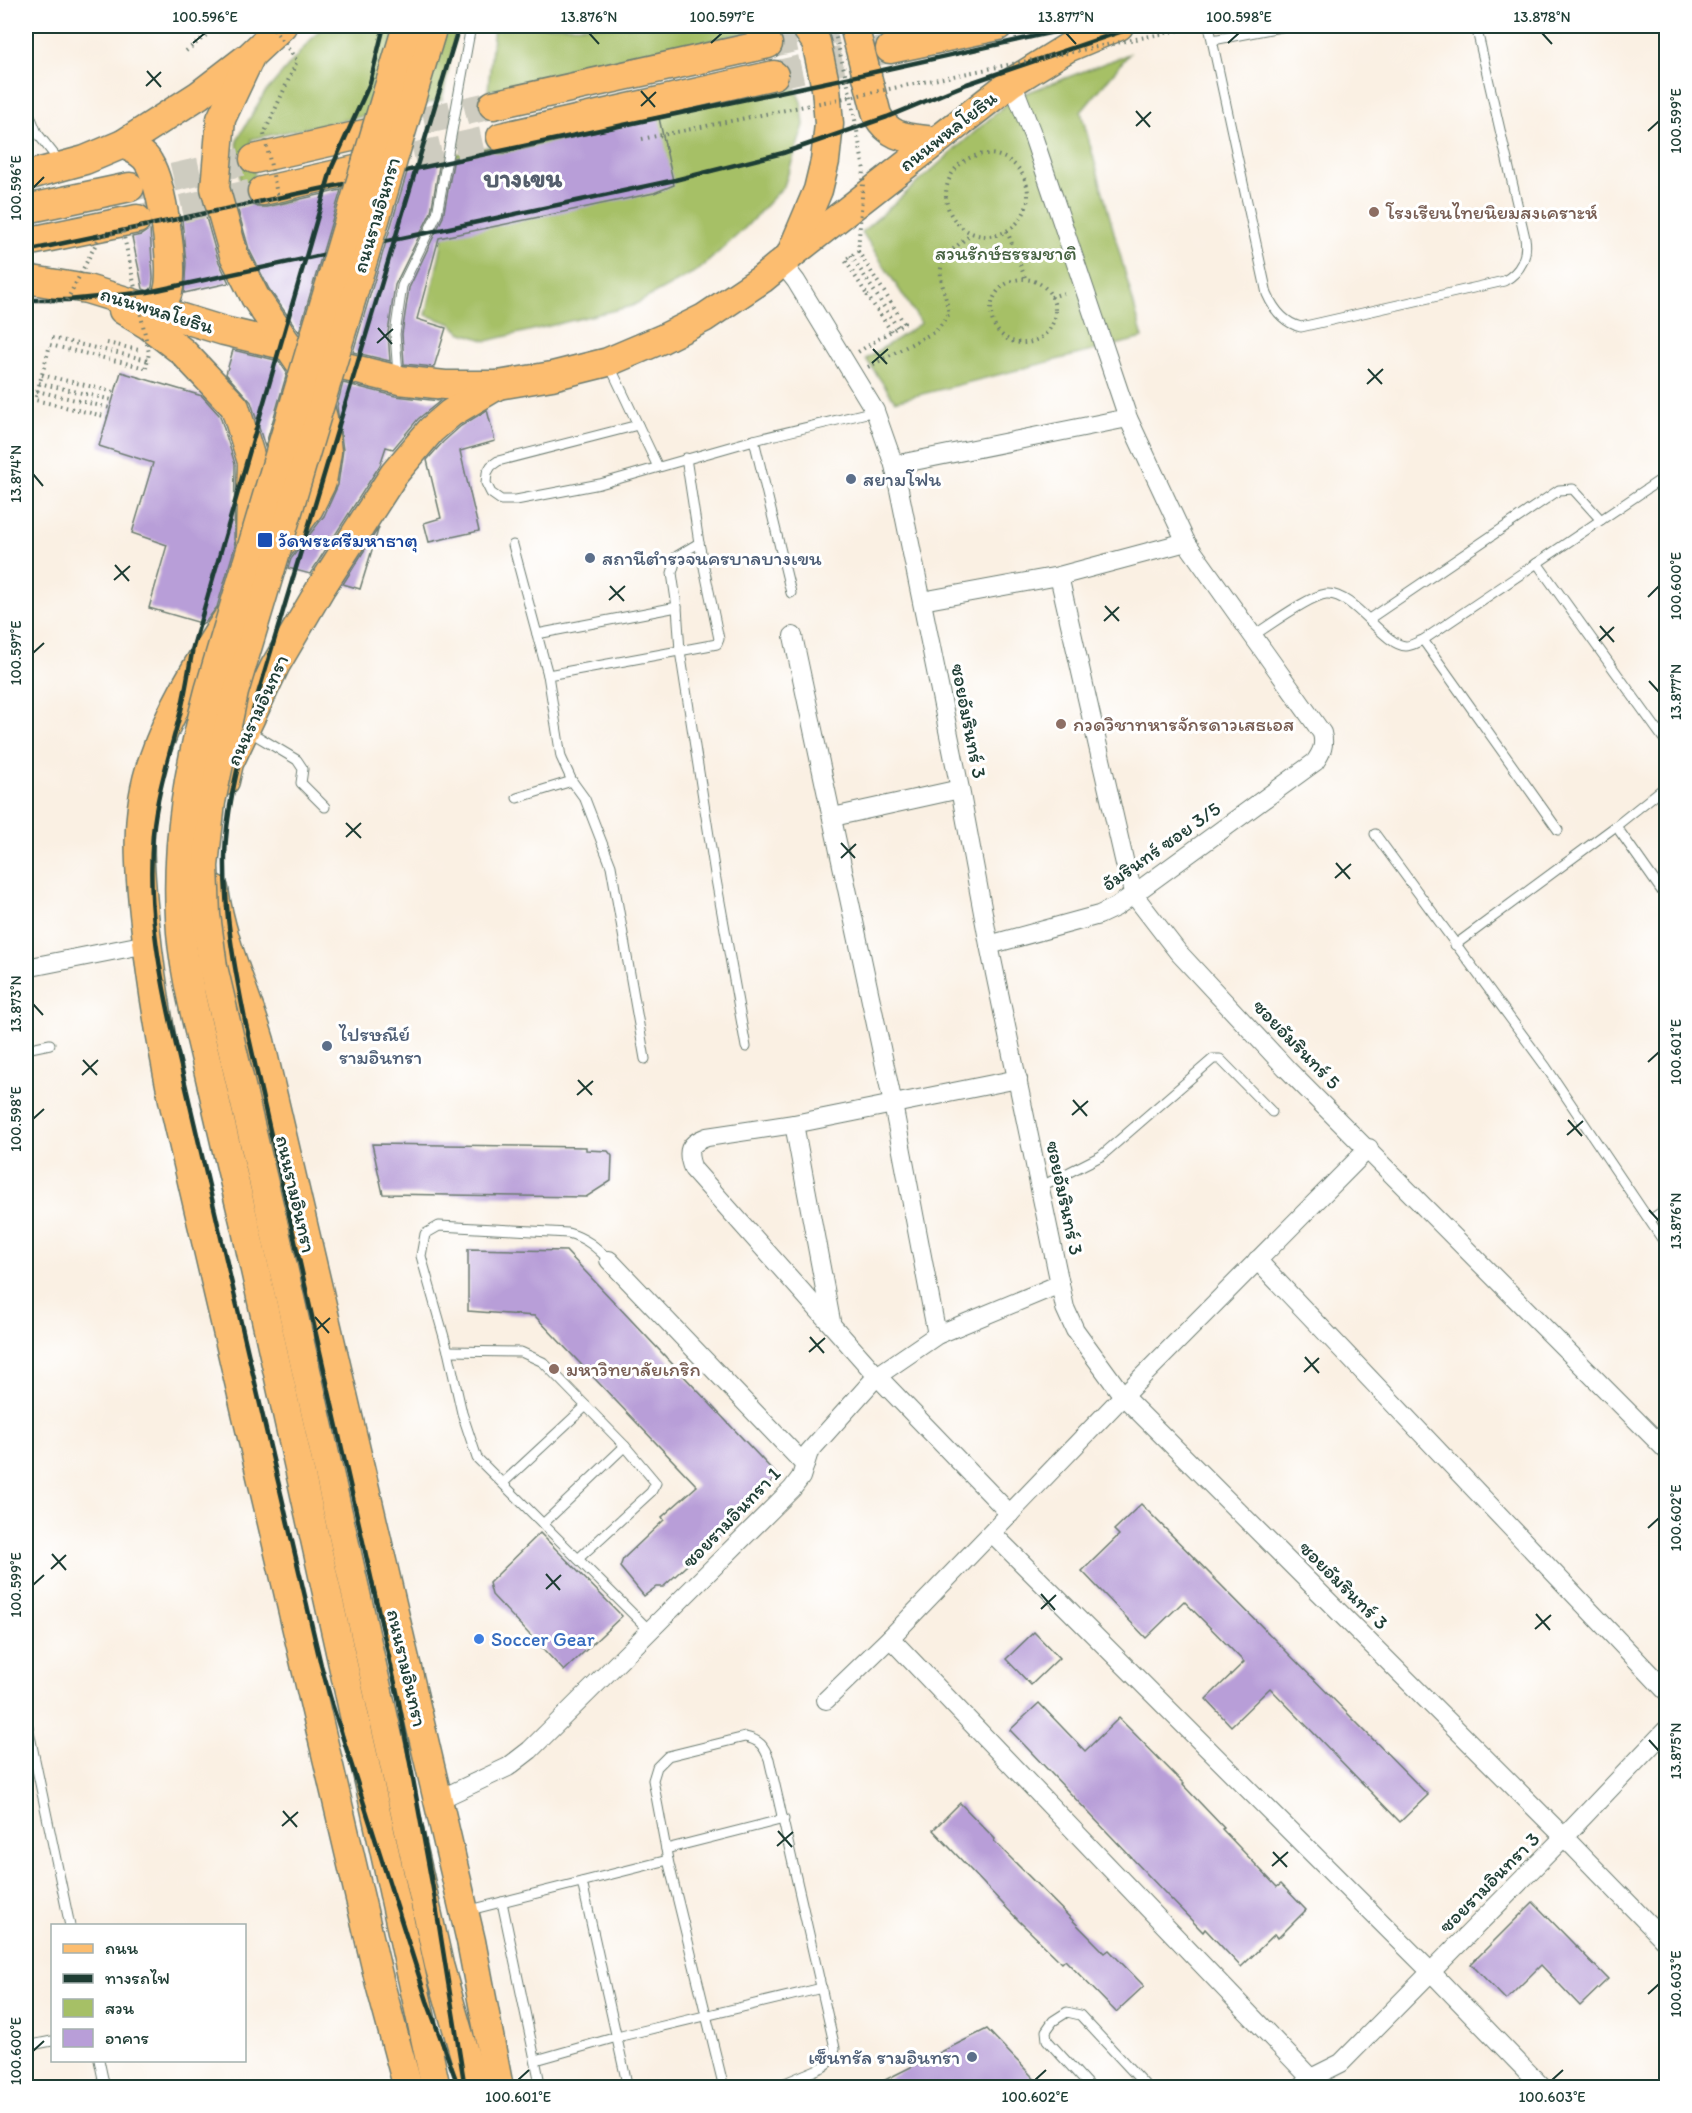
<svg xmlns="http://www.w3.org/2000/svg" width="1692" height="2113" font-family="Itim,'Playpen Sans Thai',sans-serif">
<rect width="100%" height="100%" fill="#fff"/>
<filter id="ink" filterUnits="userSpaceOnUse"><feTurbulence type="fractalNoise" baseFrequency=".0167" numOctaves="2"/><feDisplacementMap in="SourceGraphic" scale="12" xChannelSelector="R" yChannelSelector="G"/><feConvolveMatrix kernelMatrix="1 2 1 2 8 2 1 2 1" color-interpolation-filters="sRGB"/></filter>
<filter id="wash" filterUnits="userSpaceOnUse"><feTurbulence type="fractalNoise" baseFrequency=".008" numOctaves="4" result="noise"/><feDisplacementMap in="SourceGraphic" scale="24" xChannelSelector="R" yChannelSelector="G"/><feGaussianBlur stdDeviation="1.35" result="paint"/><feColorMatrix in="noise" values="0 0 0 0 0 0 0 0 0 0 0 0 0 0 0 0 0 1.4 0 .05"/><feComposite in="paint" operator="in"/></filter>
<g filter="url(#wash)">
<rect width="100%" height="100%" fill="#faf0e3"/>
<g fill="#a6c066" stroke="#627e4d" stroke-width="1.5">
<polygon points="323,26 457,26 442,100 251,139 257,196 289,196 303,260 264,257 240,178 237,140 264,94"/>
<polygon points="494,26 761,26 764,29 488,91"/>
<polygon points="1129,54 1081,112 1143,338 895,401 866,359 921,323 862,232 1013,98"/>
<polygon points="793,83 801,102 804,125 784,186 744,229 700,269 632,306 487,341 460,332 452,324 426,315 440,253 456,154 659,109"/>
</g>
<g id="blocks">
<g fill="#b89ed8">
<polygon points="659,118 674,185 654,193 439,238 417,319 446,328 434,367 404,364 402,334 409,288 443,217 454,158 491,150 497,153 505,153"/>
<polygon points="440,161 431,212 395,285 388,333 390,361 353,352 408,169"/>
<polygon points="341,190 299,332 269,289 249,249 237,207 252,204 258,207 266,207"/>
<polygon points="205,214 218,260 229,283 184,293 186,263 182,219"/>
<polygon points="150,229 153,278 152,287 149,291 143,289 132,237 141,235"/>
<polygon points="233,350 279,361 287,373 265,447 251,402 226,374"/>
<polygon points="121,372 202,396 220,416 235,464 234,539 235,546 217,607 204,624 149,608 167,545 132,533 153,463 99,446"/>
<polygon points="343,383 395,396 440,401 418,419 393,449 386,447 380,465 310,574 288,568 291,559 324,516 338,485 343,450 337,406"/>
<polygon points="487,410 495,441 460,451 479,531 429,542 424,523 441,518 427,460 443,442 461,426"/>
<polygon points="379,527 360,589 343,584"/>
<polygon points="372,1144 586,1147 586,1150 608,1151 612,1156 611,1181 586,1197 383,1194"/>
<polygon points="468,1249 566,1251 778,1476 747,1504 744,1513 663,1587 656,1587 644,1596 620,1567 623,1559 664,1520 662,1517 697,1486 535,1316 468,1311"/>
<polygon points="1141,1504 1428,1795 1400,1822 1270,1688 1231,1726 1206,1699 1244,1662 1184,1601 1146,1638 1082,1571 1119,1535 1114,1530"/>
<polygon points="540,1533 622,1616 564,1671 492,1595 489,1583"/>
<polygon points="1034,1632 1059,1658 1031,1685 1006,1659"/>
<polygon points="1039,1703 1085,1751 1119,1718 1184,1784 1183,1785 1224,1828 1222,1829 1277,1887 1281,1884 1306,1910 1278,1938 1275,1934 1241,1967 1205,1929 1203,1932 1167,1895 1010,1730"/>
<polygon points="960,1803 995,1839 994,1841 1105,1953 1109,1950 1144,1986 1116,2012 1065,1960 1062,1963 1019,1921 933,1830"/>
<polygon points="1533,1902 1608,1979 1580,2006 1541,1965 1506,2000 1471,1964"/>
<polygon points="987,2029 1043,2088 869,2088"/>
</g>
</g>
</g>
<g filter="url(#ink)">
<use href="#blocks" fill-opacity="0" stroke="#6c7c71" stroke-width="1.5"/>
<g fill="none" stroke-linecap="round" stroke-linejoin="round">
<g stroke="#ceccc0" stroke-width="28" stroke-dasharray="28 14" stroke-linecap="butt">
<polyline points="768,44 849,26"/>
<polyline points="774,75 885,50"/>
<polyline points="383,130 493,105"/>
<polyline points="373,166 501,137"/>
<polyline points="132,187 254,159"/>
<polyline points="141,218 262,191"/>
</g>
<defs>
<g id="service">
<path d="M1209,26L1267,294C1274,310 1284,323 1301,327L1504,281C1521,272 1528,256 1525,238L1476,26"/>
<polyline points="1213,40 1286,26"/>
<polyline points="26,106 37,133 60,162"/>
<polyline points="610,366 658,467"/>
<polyline points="398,375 395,334 402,286 437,214 471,26"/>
<polyline points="638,425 498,461 491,466 487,473 486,483 491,493 501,500 516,500 600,484 754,440 875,411"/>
<polyline points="754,440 791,593"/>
<polyline points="686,458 699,543 677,556 672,573 677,607 680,651 715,874 746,1047"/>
<polyline points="513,545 548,675"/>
<polyline points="1537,563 1666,742"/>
<polyline points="1369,619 1559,490 1573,489 1601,520"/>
<polyline points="537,634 677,607"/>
<path d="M1254,635C1270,625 1309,596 1326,594C1353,591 1384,646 1406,646C1411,646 1417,642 1423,640L1666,476"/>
<polyline points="1423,640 1558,830"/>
<polyline points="247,730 297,760 303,769 301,783 325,807"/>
<polyline points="1666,786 1616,826 1666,897"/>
<polyline points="517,798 572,781"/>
<polyline points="1375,834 1546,1067 1666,1245"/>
<polyline points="1455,945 1616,826"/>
<polyline points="26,1049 50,1044"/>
<polyline points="645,1059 611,866 585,799 572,781 561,757 548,675 717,644 719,639 699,543"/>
<polyline points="1040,1187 1101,1156 1213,1059 1220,1059 1272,1112"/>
<polyline points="1650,1220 1666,1209"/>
<path d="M609,1260C596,1247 586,1238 568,1233L439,1226L425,1234L421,1256L448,1351L462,1413L477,1458L650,1631"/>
<polyline points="448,1351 521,1352 543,1362 586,1406 503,1483"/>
<polyline points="543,1524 625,1446"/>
<polyline points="578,1559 651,1492 656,1483 625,1446 586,1406"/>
<polyline points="26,1717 70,1926"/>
<polyline points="666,1849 784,1819"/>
<polyline points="582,1882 628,2088"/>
<polyline points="502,1902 541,2088"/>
<polyline points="466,1911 668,1860"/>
<polyline points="26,2046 52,2041"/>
<polyline points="99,2060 105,2088"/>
<polyline points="536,2060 617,2037 822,1988"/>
<path d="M724,2088L668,1860L653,1780L657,1767L668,1756L745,1737C760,1740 764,1746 769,1759L835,2048L831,2061L823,2067L773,2088"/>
<polyline points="1091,2088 1047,2040 1046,2031 1053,2021 1067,2012 1080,2015 1148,2088"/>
</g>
<g id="minor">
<polyline points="782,263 796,281 875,411 894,465 960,789 989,945 1065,1308 1075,1330 1123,1396 1564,1837 1666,1942"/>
<polyline points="894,465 1128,418"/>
<polyline points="1059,576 1125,864 1134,895 1178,952 1286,1068 1666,1450"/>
<polyline points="922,601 1059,576 1186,542"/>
<polyline points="793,636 893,1104 937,1335"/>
<polyline points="833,817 960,789"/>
<path d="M989,945L1099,915L1116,907L1315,762C1322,752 1325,745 1322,733L1186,542L1128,418L1033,136L1012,82"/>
<polyline points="26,968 147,944"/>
<polyline points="794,1124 831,1321"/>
<polyline points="609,1260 805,1465"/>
<polyline points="1257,1260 1666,1691"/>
<path d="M1010,1514L877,1376L693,1169C686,1151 688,1144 707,1137L794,1124L1018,1079"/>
<polyline points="992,1533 1431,1972 1543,2088"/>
<polyline points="890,1638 1320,2088"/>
<polyline points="826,1700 890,1638 1123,1396 1369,1148"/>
<polyline points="438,1800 508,1767 530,1750 792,1489 801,1477 809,1452 877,1376 937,1335 1060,1284"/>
<polyline points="1300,2088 1311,2078 1341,2063 1564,1837 1666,1730"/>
</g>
<g id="primary">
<path d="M854,26L877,115C891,140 909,137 935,141"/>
<polyline points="890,49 998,26"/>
<polyline points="493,105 768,44"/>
<polyline points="501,137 774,75"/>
<path d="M123,144C132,148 144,153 149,163C162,184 175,267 168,291C167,295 164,300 162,304L149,308"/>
<polyline points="254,159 369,133"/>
<polyline points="26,176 85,160 123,144 199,95 247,58"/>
<polyline points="262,191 373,166"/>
<polyline points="26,209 130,187"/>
<polyline points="26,242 137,219"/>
<polyline points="792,254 1012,82 1067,48 1119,26"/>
<polyline points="26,279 87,289 224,331 287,346 346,367 399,380 445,385 498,385 552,376 608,362 662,339 704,318 762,279 790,256 818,190 825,161 829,124 826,88 816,42 805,26"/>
<polyline points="123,310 148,325 183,352 235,407 252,462 250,539"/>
<polyline points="277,550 309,508 322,482 327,452 323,418 313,382 255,297 234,255 215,188 221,119 251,55 282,26"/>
<path d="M227,619C198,664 170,709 153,760C134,813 139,869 145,923C151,983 161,1041 173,1100L380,1984L408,2088"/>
<polyline points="225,781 229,763 275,666 322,586 394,474 431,430 451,413 498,385"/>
<path d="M214,889C221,941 245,991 260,1041L471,1941L499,2088"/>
<polyline points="272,1218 439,1965 474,2088"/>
<polyline points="245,1225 388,1867 436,2088"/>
</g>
</defs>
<use href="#service" stroke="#6c7c71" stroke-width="11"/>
<use href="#minor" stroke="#6c7c71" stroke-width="20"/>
<use href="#primary" stroke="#6c7c71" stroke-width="31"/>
<g stroke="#6c7c71" stroke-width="4" stroke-dasharray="1.5 4.5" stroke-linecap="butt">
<polyline points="186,51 218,26"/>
<circle cx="987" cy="195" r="41"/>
<polyline points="1007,231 1026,280"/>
<polyline points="858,251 904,323 858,352"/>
<polyline points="851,255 897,327"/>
<circle cx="1023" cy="311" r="32"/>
<polyline points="867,295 891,331"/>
<polyline points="1051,297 1067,292"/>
<polyline points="52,338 148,360"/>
<polyline points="107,343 139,350"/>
<path d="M868,367L936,331L949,314C940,267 929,266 972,234"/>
<polyline points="42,375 115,392"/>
<polyline points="39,383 112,400"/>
<polyline points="37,391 110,408"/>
<polyline points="108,417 35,400 50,345 146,368"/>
</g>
<use href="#service" stroke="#fff" stroke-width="9"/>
<use href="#minor" stroke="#fff" stroke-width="18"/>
<use href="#primary" stroke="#fcbd6f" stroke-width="28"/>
<g stroke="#1f3d34" stroke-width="4.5">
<path d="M384,26L370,83L332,167L193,647C189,668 186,689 181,710C171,751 157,791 153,834C147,902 158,966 173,1032L321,1665L333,1707L427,2001L459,2088"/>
<path d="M459,26L246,734C236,773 226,815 225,856C224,912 234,965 245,1020L398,1697L434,1894L465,2088"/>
<polyline points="26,251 856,76 1081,26"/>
<polyline points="26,300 68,300 148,292 675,180 783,153 887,117 967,84 1137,26"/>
</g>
<defs>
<g id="primary-bridge">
<polyline points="272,1218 213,967 206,915 204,866 211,802 234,692 433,26"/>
<path d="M245,1225C231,1169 218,1112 205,1056C194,1010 182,964 180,917C176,840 189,766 209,691L407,26"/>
</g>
</defs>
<use href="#primary-bridge" stroke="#6c7c71" stroke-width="31" stroke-linecap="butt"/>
<g stroke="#6c7c71" stroke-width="4" stroke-dasharray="1.5 4.5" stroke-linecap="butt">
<polyline points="833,26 851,97 864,170 858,251 845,260 867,295"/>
<polyline points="642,139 1200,26"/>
<polyline points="123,232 149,353 146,368"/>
<polyline points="26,299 66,302 100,236 278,198 264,134 297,61 272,26"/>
</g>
<use href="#primary-bridge" stroke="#fcbd6f" stroke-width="28"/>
</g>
</g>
<path fill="none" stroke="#1f3d34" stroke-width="2" d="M589,33L599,44M1066,33L1076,44M1542,33L1552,44M193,43L205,33M711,43L722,33M1228,43L1239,33M147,71L161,87M146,86L161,72M641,91L655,107M641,106L656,92M1136,111L1150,127M1136,126L1151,112M1648,131L1659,121M33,188L44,177M378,328L392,344M377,343L393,329M873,349L887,364M872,363L888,349M1368,369L1382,384M1367,384L1383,369M33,474L43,486M115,565L129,581M114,580L130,566M610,586L624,601M1648,597L1659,586M609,600L625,586M1105,606L1119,621M1104,621L1119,607M1600,626L1614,642M1599,641L1614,627M33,653L44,643M1649,681L1659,692M346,823L361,838M346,837L361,823M841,843L855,858M841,858L856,844M1336,863L1350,879M1335,878L1351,864M33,1004L43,1015M83,1060L97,1075M1648,1062L1659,1052M82,1075L98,1060M578,1080L592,1095M577,1095L593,1081M1073,1100L1087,1116M1072,1115L1088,1101M33,1119L44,1109M1568,1120L1582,1136M1567,1135L1583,1121M1649,1210L1659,1221M315,1317L329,1333M314,1332L330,1318M810,1337L824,1353M809,1352L825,1338M1305,1357L1319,1373M1304,1372L1319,1358M1648,1528L1659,1518M52,1554L66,1570M51,1569L66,1555M546,1574L560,1590M33,1585L44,1575M546,1589L561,1575M1041,1594L1055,1610M1041,1609L1056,1595M1536,1614L1550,1630M1535,1629L1551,1615M1649,1740L1659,1751M283,1811L297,1827M282,1826L298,1812M778,1831L792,1847M777,1846L793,1832M1273,1852L1287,1867M1272,1866L1288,1852M1648,1994L1659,1984M33,2051L44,2041M518,2080L529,2070M1035,2080L1046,2070M1552,2080L1563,2070"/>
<g fill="#8d6e63" stroke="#fff" stroke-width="2">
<circle cx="1374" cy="212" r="6"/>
<circle cx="1061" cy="724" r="6"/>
<circle cx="554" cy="1369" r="6"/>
</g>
<g fill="#5c6f8a" stroke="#fff" stroke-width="2">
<circle cx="851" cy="479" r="6"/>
<circle cx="590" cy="558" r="6"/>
<circle cx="327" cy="1046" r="6"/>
<circle cx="972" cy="2057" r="6"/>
</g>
<rect fill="#1a4fb4" stroke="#fff" stroke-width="2" x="257" y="532" width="16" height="16" rx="3"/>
<circle fill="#3f7fe0" stroke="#fff" stroke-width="2" cx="479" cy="1639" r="6"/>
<g text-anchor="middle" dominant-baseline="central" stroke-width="6" stroke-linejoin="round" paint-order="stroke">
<g font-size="20" fill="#1f3d34" stroke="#fff">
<text transform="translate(948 131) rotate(-38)">ถนนพหลโยธิน</text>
<text transform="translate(376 215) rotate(-73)">ถนนรามอินทรา</text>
<text transform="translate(157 310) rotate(17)">ถนนพหลโยธิน</text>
<text transform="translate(257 710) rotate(-65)">ถนนรามอินทรา</text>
<text transform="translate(969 721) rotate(79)">ซอยอัมรินทร์ 3</text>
<text transform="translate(1161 846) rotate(-35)">อัมรินทร์ ซอย 3/5</text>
<text transform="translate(1297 1044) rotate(46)">ซอยอัมรินทร์ 5</text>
<text transform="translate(296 1194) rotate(77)">ถนนรามอินทรา</text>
<text transform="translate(1065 1198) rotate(78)">ซอยอัมรินทร์ 3</text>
<text transform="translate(731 1517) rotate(-46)">ซอยรามอินทรา 1</text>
<text transform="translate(1344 1585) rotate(45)">ซอยอัมรินทร์ 3</text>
<text transform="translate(407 1668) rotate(77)">ถนนรามอินทรา</text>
<text transform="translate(1489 1882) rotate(-45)">ซอยรามอินทรา 3</text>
</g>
<g font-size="20" fill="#785e54" stroke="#fff" text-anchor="start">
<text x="1386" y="212">โรงเรียนไทยนิยมสงเคราะห์</text>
<text x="1073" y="724">กวดวิชาทหารจักรดาวเสธเอส</text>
<text x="566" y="1369">มหาวิทยาลัยเกริก</text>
</g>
<g font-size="20" fill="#486443" stroke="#fff">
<text x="1006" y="253">สวนรักษ์ธรรมชาติ</text>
</g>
<g font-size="20" fill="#4e5e75" stroke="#fff" text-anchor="start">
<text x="863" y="479">สยามโฟน</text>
<text x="602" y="558">สถานีตำรวจนครบาลบางเขน</text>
<text x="339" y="1034">ไปรษณีย์<tspan x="339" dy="23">รามอินทรา</tspan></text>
<text x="960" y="2057" text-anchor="end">เซ็นทรัล รามอินทรา</text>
</g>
<g font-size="20" fill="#164399" stroke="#fff" text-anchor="start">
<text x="278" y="540">วัดพระศรีมหาธาตุ</text>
</g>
<g font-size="20" fill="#366cbe" stroke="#fff" text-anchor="start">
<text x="491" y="1639">Soccer Gear</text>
</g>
<g font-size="26" font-weight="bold" fill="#555f6d" stroke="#fff">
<text x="523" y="178">บางเขน</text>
</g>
</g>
<rect width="1692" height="2113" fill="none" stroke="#fff" stroke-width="66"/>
<rect x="51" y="1924" width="195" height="138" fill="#ffffff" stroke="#a5b1ae" stroke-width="1.5"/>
<rect x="63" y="1944" width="30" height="9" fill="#fcbd6f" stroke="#a5b1ae" stroke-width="1.5"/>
<text x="105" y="1954" font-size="18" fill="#1f3d34">ถนน</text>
<rect x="63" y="1974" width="30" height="9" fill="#1f3d34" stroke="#a5b1ae" stroke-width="1.5"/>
<text x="105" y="1984" font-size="18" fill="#1f3d34">ทางรถไฟ</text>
<rect x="63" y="1999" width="30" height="18" fill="#a6c066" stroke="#a5b1ae" stroke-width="1.5"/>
<text x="105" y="2014" font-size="18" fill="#1f3d34">สวน</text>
<rect x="63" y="2029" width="30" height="18" fill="#b89ed8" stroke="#a5b1ae" stroke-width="1.5"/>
<text x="105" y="2044" font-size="18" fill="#1f3d34">อาคาร</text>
<rect x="33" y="33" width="1626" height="2047" fill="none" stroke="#1f3d34" stroke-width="2"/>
<g font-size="15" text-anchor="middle" fill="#1f3d34">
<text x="205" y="22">100.596°E</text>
<text x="589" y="22">13.876°N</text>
<text x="722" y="22">100.597°E</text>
<text x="1066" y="22">13.877°N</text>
<text x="1239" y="22">100.598°E</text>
<text x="1542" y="22">13.878°N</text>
<text transform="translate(1676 121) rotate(-90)" y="5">100.599°E</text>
<text transform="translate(16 188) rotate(-90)" y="5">100.596°E</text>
<text transform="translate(16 474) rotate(-90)" y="5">13.874°N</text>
<text transform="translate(1676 586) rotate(-90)" y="5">100.600°E</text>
<text transform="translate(16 653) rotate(-90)" y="5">100.597°E</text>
<text transform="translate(1676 692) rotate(-90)" y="5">13.877°N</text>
<text transform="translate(16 1004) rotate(-90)" y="5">13.873°N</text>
<text transform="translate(1676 1052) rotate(-90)" y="5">100.601°E</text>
<text transform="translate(16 1119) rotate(-90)" y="5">100.598°E</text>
<text transform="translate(1676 1221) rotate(-90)" y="5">13.876°N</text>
<text transform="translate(1676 1518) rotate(-90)" y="5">100.602°E</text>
<text transform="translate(16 1585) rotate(-90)" y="5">100.599°E</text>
<text transform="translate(1676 1751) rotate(-90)" y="5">13.875°N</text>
<text transform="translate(1676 1984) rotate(-90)" y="5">100.603°E</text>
<text transform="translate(16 2051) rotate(-90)" y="5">100.600°E</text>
<text x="518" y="2102">100.601°E</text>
<text x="1035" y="2102">100.602°E</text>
<text x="1552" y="2102">100.603°E</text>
</g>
</svg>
